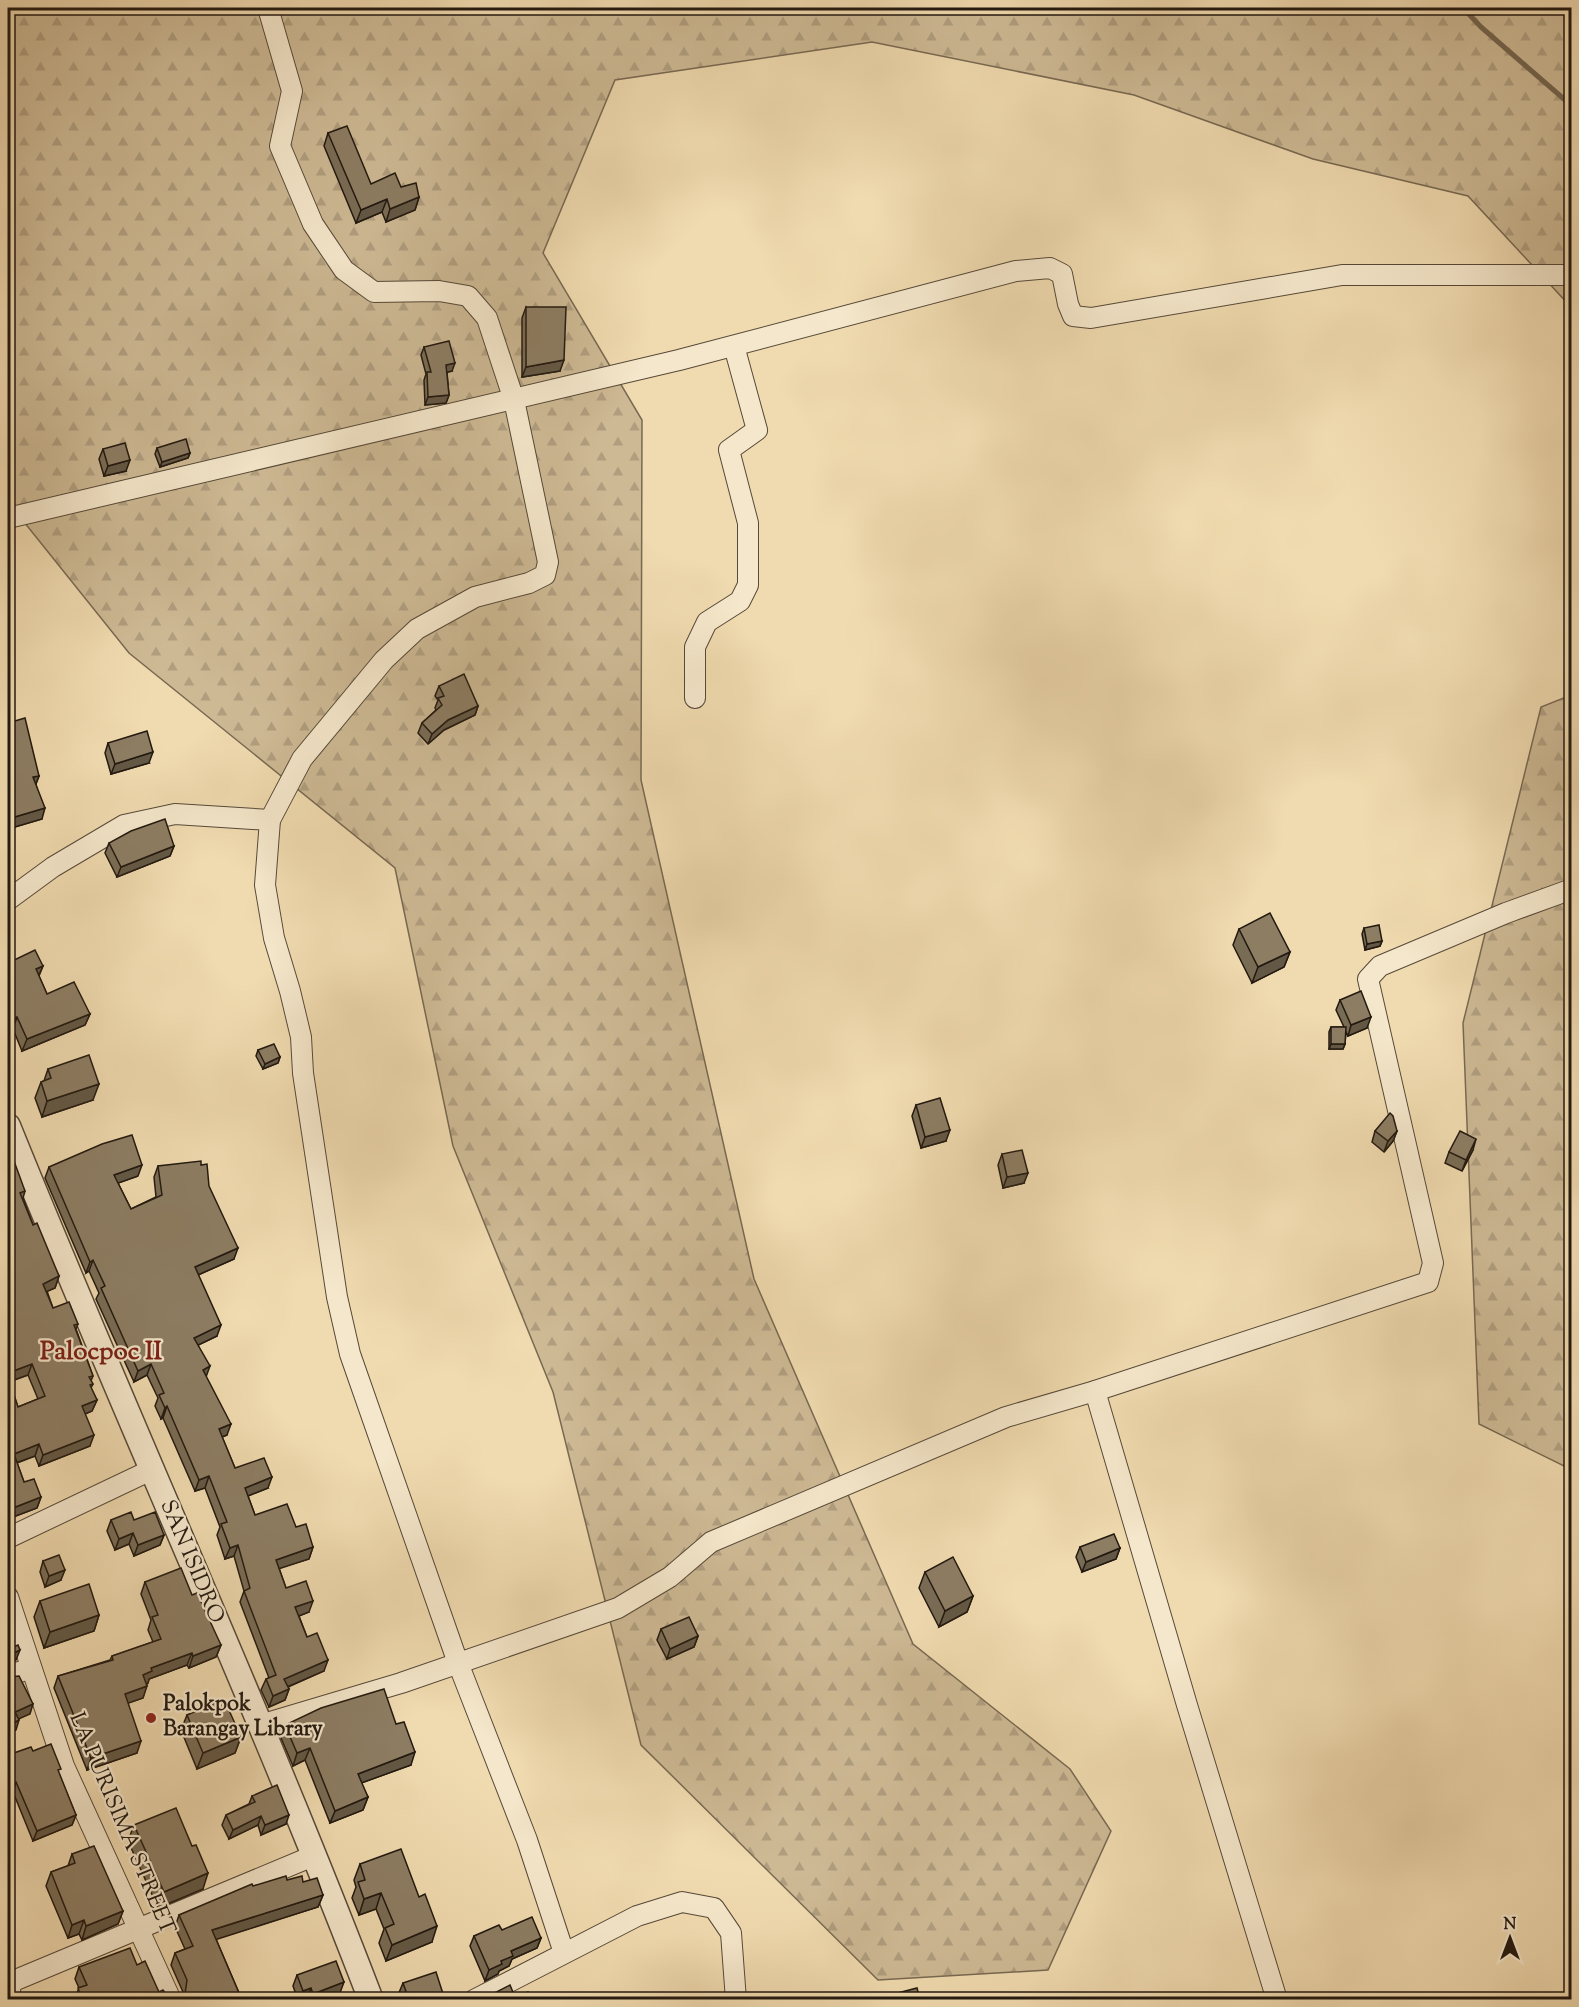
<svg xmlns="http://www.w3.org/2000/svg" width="1579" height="2007" font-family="'Sorts Mill Goudy',serif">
<defs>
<pattern id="forest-firs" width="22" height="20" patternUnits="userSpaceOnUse" patternTransform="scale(1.5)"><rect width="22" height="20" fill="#cdb994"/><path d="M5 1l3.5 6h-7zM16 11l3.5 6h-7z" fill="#b09e7f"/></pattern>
</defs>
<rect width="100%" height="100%" fill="#f0daaf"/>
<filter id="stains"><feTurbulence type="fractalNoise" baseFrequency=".00333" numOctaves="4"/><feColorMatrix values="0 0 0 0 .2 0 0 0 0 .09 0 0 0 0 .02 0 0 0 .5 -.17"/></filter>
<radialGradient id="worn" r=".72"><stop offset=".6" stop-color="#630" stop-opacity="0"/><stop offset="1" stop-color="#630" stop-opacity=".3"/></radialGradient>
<g fill="url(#forest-firs)" stroke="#786952" stroke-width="1.5">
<polygon points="8,8 1571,8 1571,307 1468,196 1313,159 1134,95 872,42 615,80 543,253 642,420 641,780 754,1279 913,1644 1070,1769 1111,1831 1048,1970 878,1980 641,1745 553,1392 453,1146 395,868 129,653 8,502"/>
<polygon points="1571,695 1571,1467 1568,1468 1479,1424 1463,1023 1541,707"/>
</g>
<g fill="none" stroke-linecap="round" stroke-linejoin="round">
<polyline stroke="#74654f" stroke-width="5" points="1463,8 1481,27 1572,106"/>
<defs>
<g id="minor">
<polyline points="268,8 292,91 280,146 313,224 344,270 374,292 439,291 468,296 487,318 514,400 548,562 545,575 529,583 475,597 417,629 384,660 302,759 270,820 265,885 274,938 290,991 301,1037 303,1073 337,1297 350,1354 458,1663 527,1840 564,1953"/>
<polyline points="8,518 679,360 1016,271 1050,268 1062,274 1068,304 1073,316 1091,318 1342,275 1572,275"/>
<polyline points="695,698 695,647 707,622 740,601 748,585 748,523 729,450 757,430 734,346"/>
<polyline points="8,900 53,867 124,825 175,814 270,820"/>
<polyline points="1095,1391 1187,1705 1277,2000"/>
<polyline points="8,1538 151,1470"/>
<polyline points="8,1597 64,1766 171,2000"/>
<polyline points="8,1676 31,1668"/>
<polyline points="260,1725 401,1683 618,1608 670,1577 711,1542 1006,1417 1095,1391 1428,1282 1433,1263 1368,979 1380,966 1506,913 1572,889"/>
<polyline points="9,2000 11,1982 313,1856"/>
<polyline points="474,2000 637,1916 682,1902 714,1908 731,1933 736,2000"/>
</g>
<path id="tertiary" d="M8,1126C126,1418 258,1705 371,2000"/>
</defs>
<use href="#minor" stroke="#564938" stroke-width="22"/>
<use href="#tertiary" stroke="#564938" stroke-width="27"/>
<use href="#minor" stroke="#f5e7cb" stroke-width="20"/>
<use href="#tertiary" stroke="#f5e7cb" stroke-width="24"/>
</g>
<g fill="#796c55" stroke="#221910" stroke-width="1.5" fill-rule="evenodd">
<polygon points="328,133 371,184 401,187 419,197 415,210 386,222 382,212 356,223 324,146"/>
<polygon points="526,307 560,371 522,377 522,318"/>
<polygon points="424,347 452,371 447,372 449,395 446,403 425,405 424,380 426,374 421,355"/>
<polygon points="157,448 190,453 188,458 160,467 155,454"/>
<polygon points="103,449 126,471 104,476 99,459"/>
<polygon points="439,686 478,706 475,715 444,730 428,744 418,733 422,723 436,710 435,708 438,700 435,696"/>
<polygon points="8,723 39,776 36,784 42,819 8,829"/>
<polygon points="108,743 149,763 111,774 105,753"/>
<polygon points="109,843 174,846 170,856 117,877 105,853"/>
<polygon points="1364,928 1382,941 1380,946 1365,950 1362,934"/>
<polygon points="1239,929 1290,952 1284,967 1252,983 1233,945"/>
<polygon points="8,963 43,966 39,976 47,994 90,1014 85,1025 22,1051 13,1029 10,1030 8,1025"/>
<polygon points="1340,1000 1367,1028 1348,1036 1346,1032 1345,1044 1343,1049 1329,1049 1329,1032 1331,1027 1344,1027 1336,1010"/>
<polygon points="258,1050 280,1057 278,1063 263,1069 256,1056"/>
<polygon points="48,1069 93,1100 42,1117 35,1098 41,1082 44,1081"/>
<polygon points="916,1105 946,1141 921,1148 912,1116"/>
<polygon points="1375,1131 1397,1131 1393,1141 1384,1152 1372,1142"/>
<polygon points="1473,1150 1462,1171 1445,1163 1449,1152"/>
<polygon points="1002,1154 1024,1183 1003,1188 998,1165"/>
<path d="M8,1163L25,1191L23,1198L33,1225L59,1276L55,1288L47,1291L53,1308L78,1324L76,1329L93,1376L91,1381L93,1384L91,1388L97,1400L92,1411L85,1414L90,1446L39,1466L35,1456L17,1463L24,1482L41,1497L37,1508L8,1519ZM28,1375L38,1399L18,1407L9,1382Z"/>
<polygon points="201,1165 234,1259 198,1275 217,1336 198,1345 206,1377 227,1435 222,1437 235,1468 268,1488 248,1496 255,1515 296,1527 313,1547 309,1559 279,1568 286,1588 309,1612 299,1616 307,1637 324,1671 288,1687 289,1689 285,1700 269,1707 261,1690 266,1679 269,1678 240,1602 244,1591 234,1556 225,1559 217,1535 220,1527 205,1488 195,1491 163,1418 161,1419 155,1406 158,1398 147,1375 134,1382 96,1299 99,1293 89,1271 86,1273 45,1178 49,1167 138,1176 118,1183 131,1209 156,1197 154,1177 158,1166"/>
<polygon points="111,1520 134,1520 164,1535 160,1545 134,1556 129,1544 115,1550 107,1531"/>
<polygon points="1080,1547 1120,1548 1116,1559 1082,1572 1076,1557"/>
<polygon points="43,1561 61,1580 45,1587 40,1572"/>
<polygon points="925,1572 973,1596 967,1612 939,1627 919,1588"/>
<polygon points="145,1582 192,1595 221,1645 216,1657 189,1668 187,1665 149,1679 148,1683 147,1684 143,1698 128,1703 137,1753 87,1770 54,1688 58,1676 110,1660 112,1656 153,1642 148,1630 151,1620 141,1594"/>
<polygon points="40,1601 99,1615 94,1631 44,1648 34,1617"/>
<polygon points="661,1629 698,1636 694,1647 667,1659 657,1640"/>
<polygon points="187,1715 241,1737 235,1753 197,1769 181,1730"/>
<polygon points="396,1724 411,1765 361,1783 368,1797 363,1810 330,1823 305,1760 293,1766 281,1738 285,1725"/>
<polygon points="33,1751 59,1774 76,1815 72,1825 33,1841 13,1792 8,1794 8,1755"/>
<polygon points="252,1796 286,1824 261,1835 258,1825 229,1839 222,1825 226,1815 249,1804"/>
<polygon points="134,1825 192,1846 203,1889 158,1908 128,1841"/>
<polygon points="72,1854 123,1911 118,1924 82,1940 79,1934 68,1938 46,1886 51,1872 68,1866"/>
<polygon points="360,1864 432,1942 386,1961 379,1943 384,1929 376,1909 359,1915 352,1898 356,1887 354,1880"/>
<polygon points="287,1880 303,1882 323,1895 318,1907 216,1939 242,2000 74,2000 79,1988 75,1979 79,1967 137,1965 159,1992 169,1998 180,1999 182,1997 183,1992 171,1965 175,1953 185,1949 175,1927 179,1915 253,1886"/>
<polygon points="502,1930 541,1938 537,1948 512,1959 509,1966 499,1971 498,1974 485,1981 470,1946 474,1936"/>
<polygon points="297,1975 340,1993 322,2000 308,2000 307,1998 304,2000 298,2000 293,1986"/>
<polygon points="403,1983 445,2000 400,2000 398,1995"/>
</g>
<g fill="#635845" stroke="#221910" stroke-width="1.5">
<polygon points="419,197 415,210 386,222 390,209"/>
<polygon points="387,199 382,212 356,223 361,210"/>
<polygon points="564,360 560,371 522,377 526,367"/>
<polygon points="455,363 452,371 444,373 446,365"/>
<polygon points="449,395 446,403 425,405 428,397"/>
<polygon points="190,453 188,458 160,467 162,462"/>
<polygon points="130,460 126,471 104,476 108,466"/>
<polygon points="478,706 475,715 444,730 428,744 432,734 448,720"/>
<polygon points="153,752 149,763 111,774 115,764"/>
<polygon points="39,776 35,786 33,777"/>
<polygon points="45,808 42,819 8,829 8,819"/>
<polygon points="174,846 170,856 117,877 121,867"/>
<polygon points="1382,941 1380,946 1365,950 1367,944"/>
<polygon points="1290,952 1284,967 1252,983 1258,967"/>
<polygon points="43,966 38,977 36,969"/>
<polygon points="90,1014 85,1025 22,1051 27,1039"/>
<polygon points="17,1017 13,1029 10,1030 14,1018"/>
<polygon points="1371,1017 1367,1028 1348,1036 1351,1025"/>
<polygon points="1331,1044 1345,1044 1343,1049 1329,1049"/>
<polygon points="280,1057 278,1063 263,1069 265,1064"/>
<polygon points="99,1084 93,1100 42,1117 47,1101"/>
<polygon points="950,1130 946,1141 921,1148 925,1137"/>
<polygon points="1397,1131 1393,1141 1384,1152 1388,1141"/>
<polygon points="1476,1139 1473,1150 1462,1171 1466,1160"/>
<polygon points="142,1165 138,1176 110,1186 114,1175"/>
<polygon points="1028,1173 1024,1183 1003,1188 1007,1177"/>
<polygon points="238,1248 234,1259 191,1278 195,1267"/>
<polygon points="93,1260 89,1271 86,1273 90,1262"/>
<polygon points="59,1276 55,1288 39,1295 43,1284"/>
<polygon points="221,1325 217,1336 190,1349 194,1338"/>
<polygon points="32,1364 28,1375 8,1382 8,1373"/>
<polygon points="151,1364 147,1375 134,1382 138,1371"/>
<polygon points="210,1366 206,1377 203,1370"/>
<polygon points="97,1400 92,1411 78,1417 82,1406"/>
<polygon points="167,1406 163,1418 161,1419 165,1408"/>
<polygon points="231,1424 227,1435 215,1440 219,1429"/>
<polygon points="94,1435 90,1446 39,1466 43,1455"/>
<polygon points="39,1444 35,1456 10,1465 14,1454"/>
<polygon points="209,1476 205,1488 195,1491 199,1480"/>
<polygon points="272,1477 268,1488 240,1499 245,1488"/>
<polygon points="41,1497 37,1508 8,1519 8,1510"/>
<polygon points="133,1533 129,1544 115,1550 119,1539"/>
<polygon points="164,1535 160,1545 134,1556 138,1545"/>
<polygon points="238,1545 234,1556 225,1559 230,1548"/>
<polygon points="313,1547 309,1559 272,1571 276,1560"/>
<polygon points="1120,1548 1116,1559 1082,1572 1086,1562"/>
<polygon points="65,1570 61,1580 45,1587 49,1576"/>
<polygon points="973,1596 967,1612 939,1627 945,1611"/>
<polygon points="313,1601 309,1612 291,1619 295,1607"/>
<polygon points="99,1615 94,1631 44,1648 50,1632"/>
<polygon points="698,1636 694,1647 667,1659 670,1649"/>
<polygon points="221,1645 216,1657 189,1668 193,1656"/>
<polygon points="20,1650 16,1660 8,1664 8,1656"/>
<polygon points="192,1653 187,1665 149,1679 148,1683 139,1687 143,1675 151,1668"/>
<polygon points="328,1660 324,1671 280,1690 284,1679"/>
<polygon points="147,1686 143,1698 120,1706 125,1694"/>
<polygon points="289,1689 285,1700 269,1707 273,1696"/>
<polygon points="33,1704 30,1714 12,1722 15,1712"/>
<polygon points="19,1720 16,1730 8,1734 8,1726"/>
<polygon points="241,1737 235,1753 197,1769 203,1753"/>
<polygon points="141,1741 137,1753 87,1770 91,1758"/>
<polygon points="310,1748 305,1760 293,1766 297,1753"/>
<polygon points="415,1752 411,1765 353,1786 358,1774"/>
<polygon points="16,1782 13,1792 8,1794 8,1785"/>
<polygon points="368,1797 363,1810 330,1823 335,1811"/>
<polygon points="76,1815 72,1825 33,1841 37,1831"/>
<polygon points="289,1815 286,1824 261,1835 265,1825"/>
<polygon points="261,1816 258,1825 229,1839 233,1830"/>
<polygon points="208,1873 203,1889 158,1908 164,1892"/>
<polygon points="381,1893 376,1909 359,1915 364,1899"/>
<polygon points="323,1895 318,1907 208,1942 212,1930"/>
<polygon points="123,1911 118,1924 82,1940 86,1926"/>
<polygon points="84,1920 79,1934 68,1938 72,1925"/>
<polygon points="437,1926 432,1942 386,1961 392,1945"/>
<polygon points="541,1938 537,1948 512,1959 509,1966 499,1971 498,1974 485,1981 489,1970 501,1961 511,1951"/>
<polygon points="344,1982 340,1993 322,2000 311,2000 313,1994"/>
<polygon points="311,1988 307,1998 300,2000 303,1991"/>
</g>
<g fill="#8d7d63" stroke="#221910" stroke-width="1.5">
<polygon points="347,126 371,184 395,173 401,187 416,183 419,197 390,209 387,199 361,210 328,133"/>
<polygon points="526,307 566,307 564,360 526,367"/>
<polygon points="449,341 455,363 446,365 449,395 428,397 427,372 431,372 424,347"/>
<polygon points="186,439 190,453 162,462 157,448"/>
<polygon points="125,443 130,460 108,466 103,449"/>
<polygon points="464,674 478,706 448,720 432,734 422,723 442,705 438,698 444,696 439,686"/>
<polygon points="25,718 39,776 33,777 45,808 8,819 8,792 14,790 8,768 8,723"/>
<polygon points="147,731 153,752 115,764 108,743"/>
<polygon points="165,819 174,846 121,867 109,843 131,831"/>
<polygon points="1270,913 1290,952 1258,967 1239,929"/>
<polygon points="1379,925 1382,941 1367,944 1364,928"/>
<polygon points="35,950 43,966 36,969 47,994 74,982 90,1014 27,1039 17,1017 14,1018 8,1004 8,963"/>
<polygon points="1361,991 1371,1017 1351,1025 1340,1000"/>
<polygon points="1331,1027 1346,1027 1345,1044 1331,1044"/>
<polygon points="274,1044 280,1057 265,1064 258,1050"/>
<polygon points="89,1055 99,1084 47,1101 41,1082 51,1078 48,1069"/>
<polygon points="940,1098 950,1130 925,1137 916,1105"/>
<polygon points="1390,1113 1393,1116 1397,1131 1388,1141 1375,1131"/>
<polygon points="1460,1131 1476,1139 1466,1160 1449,1152"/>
<polygon points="132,1135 142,1165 114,1175 131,1209 162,1195 158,1166 201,1161 201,1165 207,1164 209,1186 238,1248 195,1267 221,1325 194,1338 210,1366 203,1370 231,1424 219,1429 235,1468 264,1458 272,1477 245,1488 255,1515 287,1504 296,1527 306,1524 313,1547 276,1560 286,1588 306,1581 313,1601 295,1607 307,1637 317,1633 328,1660 284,1679 289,1689 273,1696 266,1679 276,1675 244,1591 250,1588 238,1545 230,1548 221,1524 227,1522 209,1476 199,1480 167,1406 165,1408 159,1395 164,1393 151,1364 138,1371 101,1288 105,1286 93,1260 90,1262 49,1167 102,1144"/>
<polygon points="1022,1150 1028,1173 1007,1177 1002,1154"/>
<polygon points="14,1161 25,1191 20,1193 33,1225 37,1223 59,1276 43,1284 53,1308 69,1302 78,1324 74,1325 93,1376 89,1377 93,1384 90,1385 97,1400 82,1406 94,1435 43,1455 39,1444 14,1454 24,1482 34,1479 41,1497 8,1510 8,1376 18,1407 45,1396 32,1364 8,1373 8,1163"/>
<polygon points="131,1512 134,1520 155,1512 164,1535 138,1545 133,1533 119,1539 111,1520"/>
<polygon points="1114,1534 1120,1548 1086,1562 1080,1547"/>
<polygon points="59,1555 65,1570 49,1576 43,1561"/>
<polygon points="953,1557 973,1596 945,1611 925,1572"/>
<polygon points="181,1568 192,1595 197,1593 221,1645 193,1656 192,1653 151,1668 152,1671 143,1675 147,1686 125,1694 141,1741 91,1758 58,1676 113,1660 112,1656 161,1639 152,1617 158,1615 145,1582"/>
<polygon points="89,1584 99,1615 50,1632 40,1601"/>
<polygon points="689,1617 698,1636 670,1649 661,1629"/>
<polygon points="18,1645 20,1650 8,1656 8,1646 9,1649"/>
<polygon points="8,1676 9,1677 19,1676 33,1704 15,1712 19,1720 8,1726"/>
<polygon points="384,1689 396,1724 404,1722 415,1752 358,1774 368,1797 335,1811 310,1748 297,1753 285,1725 321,1708"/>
<polygon points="224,1699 241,1737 203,1753 187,1715"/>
<polygon points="51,1744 61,1769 58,1770 76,1815 37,1831 16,1782 8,1785 8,1755 31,1747 33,1751"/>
<polygon points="277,1785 289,1815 265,1825 261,1816 233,1830 226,1815 255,1802 252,1796"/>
<polygon points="176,1808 192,1846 196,1845 208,1873 164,1892 134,1825"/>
<polygon points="94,1846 123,1911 86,1926 84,1920 72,1925 51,1872 75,1863 72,1854"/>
<polygon points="401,1849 419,1897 425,1894 437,1926 392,1945 385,1928 394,1924 381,1893 364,1899 358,1882 365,1880 360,1864"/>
<polygon points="286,1876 287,1880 302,1876 303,1882 317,1878 323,1895 212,1930 242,2000 82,2000 78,1988 87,1985 79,1967 130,1948 137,1965 145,1961 159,1992 163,1990 169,1998 180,1999 185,1994 187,1980 175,1953 193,1946 179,1915 252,1884 253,1886"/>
<polygon points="532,1917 541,1938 511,1951 513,1956 501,1961 502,1964 489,1970 474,1936 499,1925 502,1930"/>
<polygon points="336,1961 344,1982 313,1994 311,1988 303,1991 297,1975"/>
<polygon points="436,1972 445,2000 409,2000 403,1983"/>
<polygon points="510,1985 515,1997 528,1992 530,2000 481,2000"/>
<polygon points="917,1988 920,2000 876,2000 875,1999"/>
</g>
<circle fill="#8f2418" stroke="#f5e7cb" stroke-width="2" cx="151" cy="1718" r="6"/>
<g text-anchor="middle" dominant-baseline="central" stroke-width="4.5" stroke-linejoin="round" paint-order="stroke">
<g font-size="22" fill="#221910" stroke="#f5e7cb">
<text transform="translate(191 1562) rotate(67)">SAN ISIDRO</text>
<text transform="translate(121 1824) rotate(67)">LA PURISIMA STREET</text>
</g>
<g font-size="22" font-weight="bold" fill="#221910" stroke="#f5e7cb" text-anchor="start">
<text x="163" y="1705">Palokpok<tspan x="163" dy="25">Barangay Library</tspan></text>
</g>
<g font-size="26" font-weight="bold" fill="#7a1f14" stroke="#f5e7cb">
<text x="101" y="1352">Palocpoc II</text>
</g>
</g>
<rect width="1579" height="2007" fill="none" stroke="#f0daaf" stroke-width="30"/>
<rect x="9" y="9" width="1561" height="1989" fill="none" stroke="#221910" stroke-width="3"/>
<rect x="15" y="15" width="1549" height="1977" fill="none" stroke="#221910" stroke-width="1.5"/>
<g transform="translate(1510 1938)" stroke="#f5e7cb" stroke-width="4.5" paint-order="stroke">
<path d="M0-4.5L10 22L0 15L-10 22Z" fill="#221910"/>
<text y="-9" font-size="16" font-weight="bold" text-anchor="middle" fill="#221910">N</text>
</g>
<rect width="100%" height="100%" filter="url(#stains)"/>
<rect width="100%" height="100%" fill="url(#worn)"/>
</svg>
